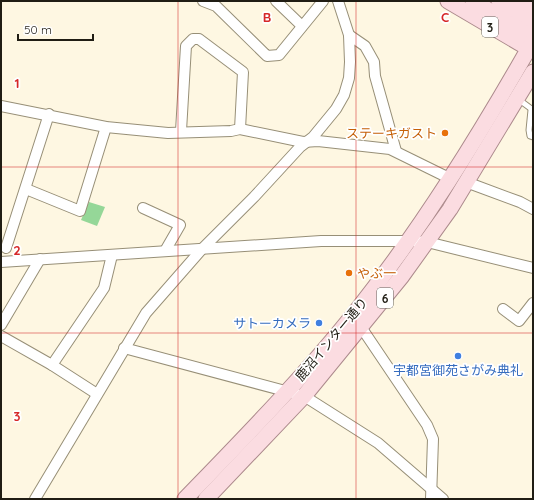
<svg xmlns="http://www.w3.org/2000/svg" width="534" height="500" font-family="Quicksand,'Noto Sans JP',sans-serif">
<rect width="100%" height="100%" fill="#fef7e2"/>
<polygon fill="#95d798" points="89,202 105,207 97,226 81,220"/>
<g fill="none" stroke-linecap="round" stroke-linejoin="round">
<defs>
<g id="lane">
<polyline points="518,99 533,110"/>
<polyline points="531,110 529,130 530,136 533,137"/>
</g>
<g id="street">
<polyline points="203,1 216,6 267,56 279,55 323,1"/>
<polyline points="276,1 302,26"/>
<polyline points="349,35 365,46 374,62 375,76 396,151"/>
<polyline points="1,106 106,127 168,133 231,131 240,129 303,142 318,141 390,149 451,179"/>
<polyline points="181,131 186,46 193,39 199,39 243,72 240,129"/>
<polyline points="466,182 520,202 533,209"/>
<polyline points="26,189 80,211 106,127"/>
<polyline points="143,208 180,225 165,251"/>
<polyline points="6,248 49,114"/>
<polyline points="1,262 321,241 409,241 427,242 533,268"/>
<polyline points="503,309 519,321 533,303"/>
<polyline points="1,325 40,259"/>
<polyline points="361,327 427,425 433,439 431,499"/>
<polyline points="1,336 52,365 104,288 112,255"/>
<polyline points="124,348 304,396 378,443 443,499"/>
<polyline points="52,365 97,394"/>
<polyline points="35,499 146,313 202,249 254,197 300,147 313,137 336,109 344,95 349,78 350,62 349,35 338,1"/>
</g>
<g id="primary">
<polyline points="448,1 533,51"/>
<polyline points="473,1 533,36"/>
<polyline points="499,1 533,20"/>
<polyline points="522,1 533,7"/>
<path d="M185,499C243,439 302,379 354,314C422,228 479,136 533,41"/>
<polyline points="206,499 304,396 402,276 450,209 533,72"/>
</g>
</defs>
<use href="#lane" stroke="#978f77" stroke-width="7"/>
<use href="#street" stroke="#978f77" stroke-width="12"/>
<use href="#primary" stroke="#ac8a8c" stroke-width="17"/>
<use href="#lane" stroke="#fff" stroke-width="5"/>
<use href="#street" stroke="#fff" stroke-width="10"/>
<use href="#primary" stroke="#fbdce1" stroke-width="15"/>
</g>
<path fill="none" stroke="#d62828" stroke-width="1" stroke-opacity="0.55" d="M178,1V499M356,1V499M1,167H533M1,333H533"/>
<g fill="#e8710a" stroke="#fff" stroke-width="1.5">
<circle cx="445" cy="133" r="4"/>
<circle cx="349" cy="273" r="4"/>
</g>
<g fill="#3f7fe0" stroke="#fff" stroke-width="1.5">
<circle cx="319" cy="323" r="4"/>
<circle cx="458" cy="356" r="4"/>
</g>
<g text-anchor="middle" dominant-baseline="central" stroke-width="3.5" stroke-linejoin="round" paint-order="stroke">
<g fill="#fff" stroke="#63615a" stroke-width="1">
<rect x="482" y="17" width="16" height="20" rx="3"/>
<rect x="377" y="288" width="16" height="20" rx="3"/>
</g>
<g font-size="12" font-weight="bold" fill="#201d14">
<text x="490" y="27">3</text>
<text x="385" y="298">6</text>
</g>
<g font-size="13" fill="#c56008" stroke="#fff" text-anchor="end">
<text x="437" y="133">ステーキガスト</text>
<text x="357" y="273" text-anchor="start">やぶ一</text>
</g>
<g font-size="13" fill="#366cbe" stroke="#fff" text-anchor="end">
<text x="311" y="323">サトーカメラ</text>
<text x="458" y="370" text-anchor="middle">宇都宮御苑さがみ典礼</text>
</g>
<g font-size="13" fill="#201d14" stroke="#fff">
<text transform="translate(331 339) rotate(-50)">鹿沼インター通り</text>
</g>
</g>
<g font-size="13" text-anchor="middle" font-weight="bold" fill="#d62828" stroke="#fff" stroke-width="3.5" stroke-linejoin="round" paint-order="stroke">
<text x="267" y="22">B</text>
<text x="445" y="22">C</text>
<text x="17" y="88">1</text>
<text x="17" y="255">2</text>
<text x="17" y="421">3</text>
</g>
<rect width="534" height="500" fill="none" stroke="#201d14" stroke-width="4"/>
<path d="M18 34v6h75v-6" fill="none" stroke="#201d14" stroke-width="2"/>
<text x="24" y="34" font-size="12" fill="#201d14" stroke="#ffffff" stroke-width="3" paint-order="stroke">50 m</text>
</svg>
